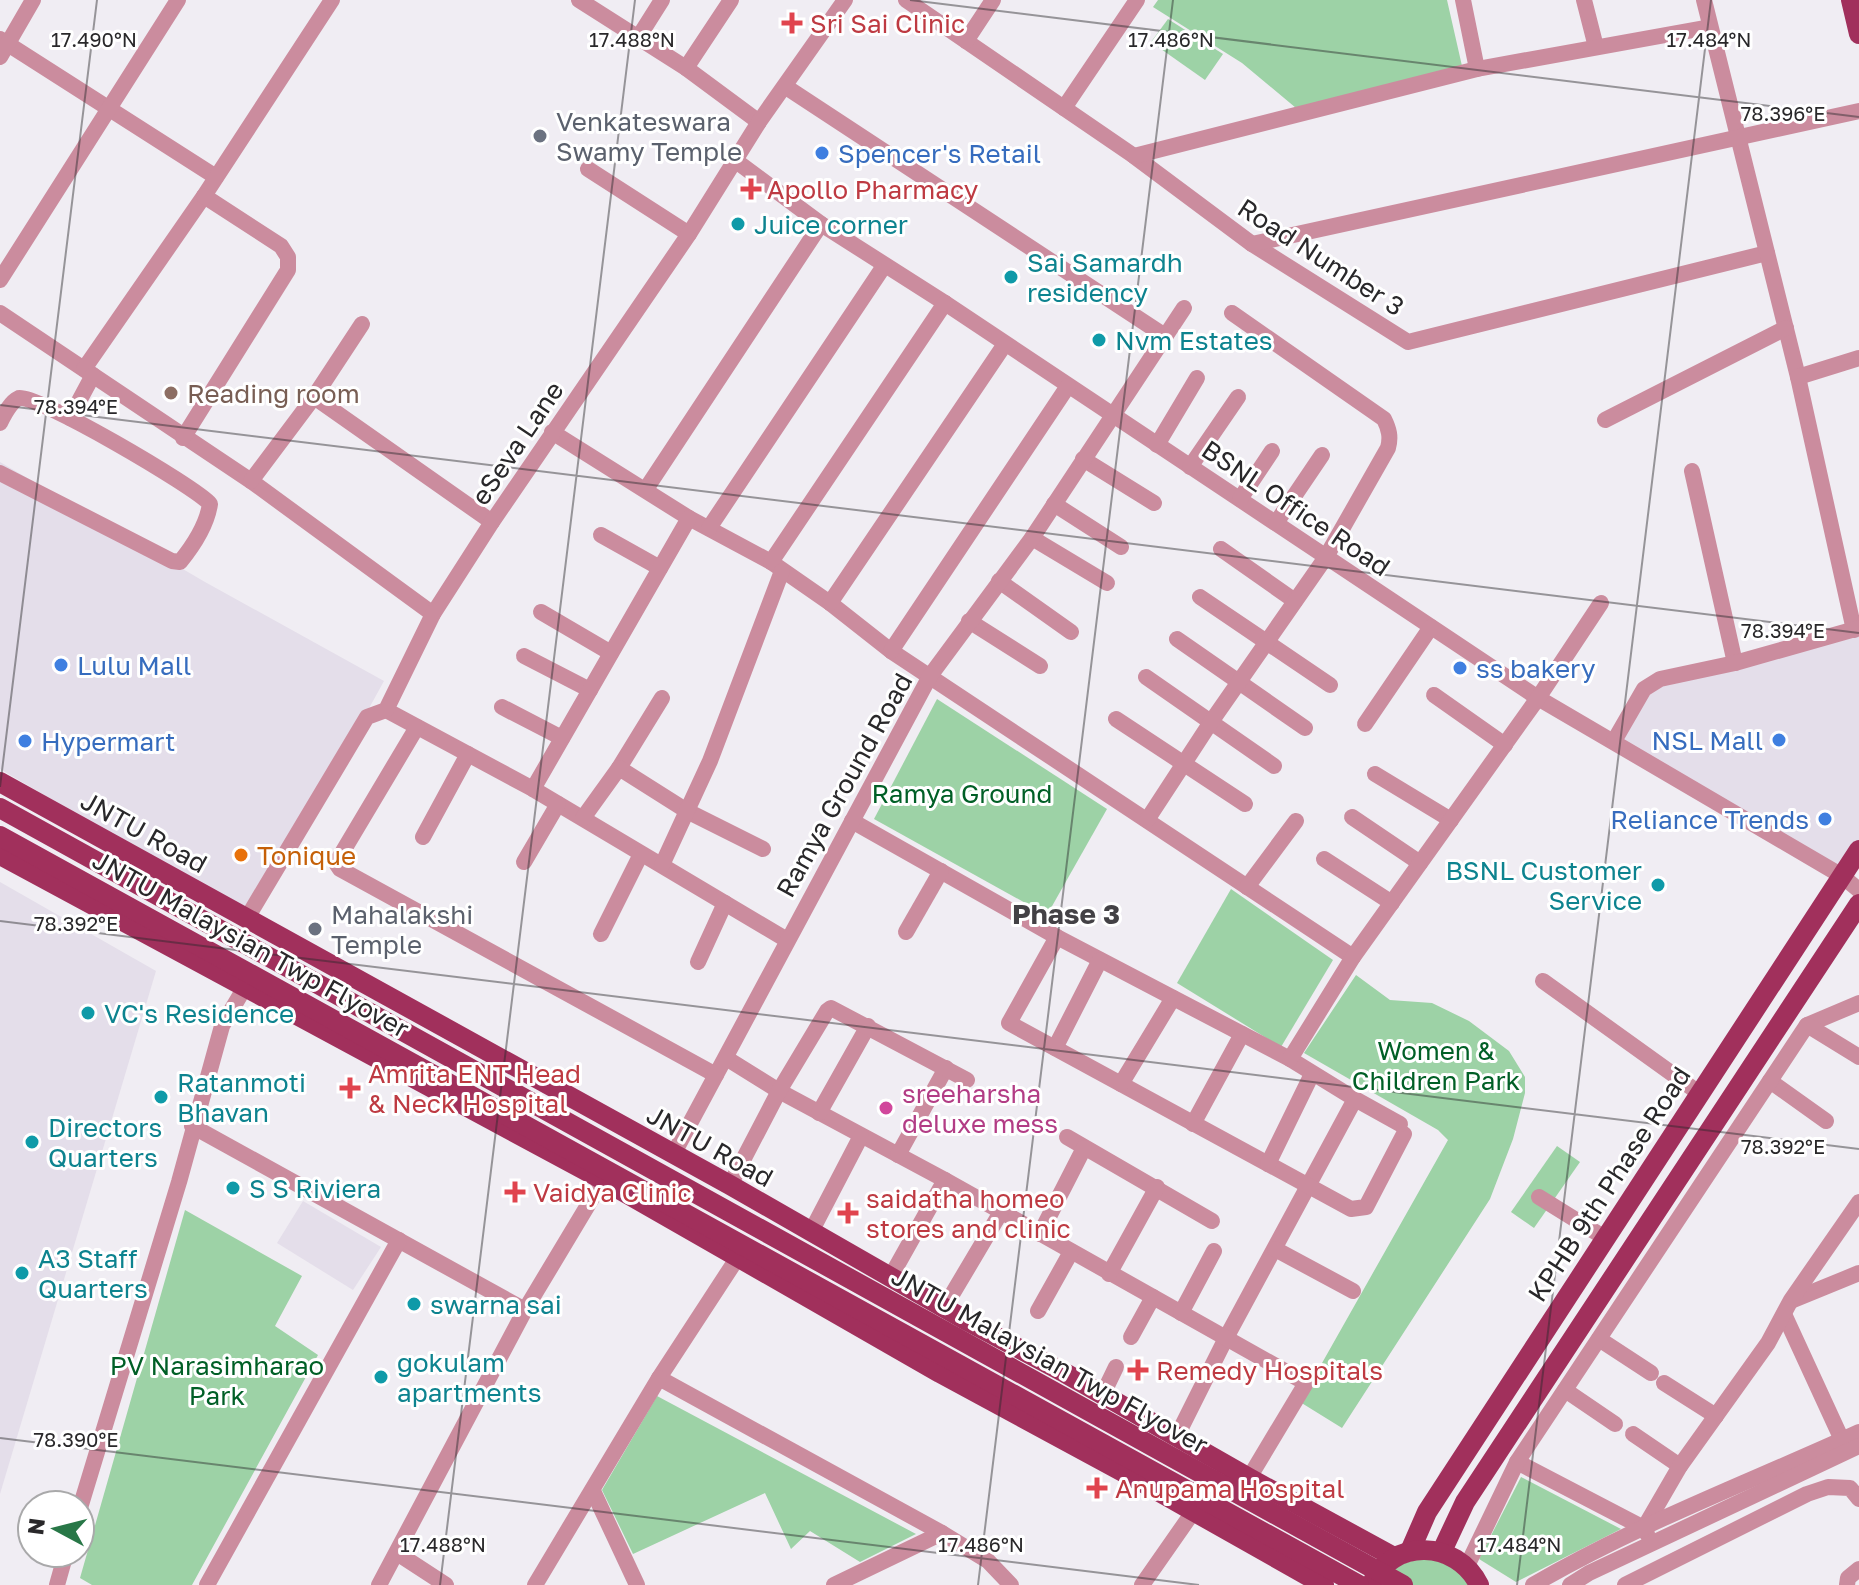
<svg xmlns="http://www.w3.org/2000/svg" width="1859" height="1585" font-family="'Golos Text',sans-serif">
<rect width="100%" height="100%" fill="#f0edf3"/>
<g fill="#e4deea">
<polygon points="0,462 205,582 384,681 256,914 78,815 0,769"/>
<polygon points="1859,628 1859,850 1842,876 1614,741 1644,689"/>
<polygon points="0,882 156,971 0,1494"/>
<polygon points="303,1201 381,1247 353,1290 277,1243"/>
</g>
<g fill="#9dd2a6">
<polygon points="1158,0 1447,0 1462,66 1296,108 1242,63 1153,7"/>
<polygon points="1168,19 1223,54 1205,80 1151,42"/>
<polygon points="937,699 1107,809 1047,915 874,819"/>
<polygon points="1231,889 1333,960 1281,1047 1177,983"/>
<polygon points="1356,975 1390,1000 1432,1003 1469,1021 1509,1051 1525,1077 1525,1093 1513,1139 1490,1199 1342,1428 1300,1402 1448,1140 1438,1130 1304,1053"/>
<polygon points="1557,1146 1580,1162 1534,1228 1511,1212"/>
<polygon points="185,1210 302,1276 275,1326 318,1355 192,1585 92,1585 80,1578"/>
<polygon points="657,1396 916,1534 860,1562 810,1531 791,1549 765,1493 633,1554 602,1490"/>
<polygon points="1521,1477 1621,1529 1516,1582 1479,1559"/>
<polygon points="1426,1557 1455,1568 1469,1585 1379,1585 1395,1566"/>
</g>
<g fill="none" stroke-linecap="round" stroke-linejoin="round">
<g stroke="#cb8c9e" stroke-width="16">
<polyline points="579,0 686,68 759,122"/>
<polyline points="906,0 1134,156 1252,244 1408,342 1767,253"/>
<polyline points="1463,0 1477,69"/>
<polyline points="1584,0 1596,47"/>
<polyline points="1704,0 1798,377 1854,630"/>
<polyline points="638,38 662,0"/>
<polyline points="0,39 216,177"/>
<polyline points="966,41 993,0"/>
<polyline points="0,57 33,0"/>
<polyline points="686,68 731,0"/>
<polyline points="786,87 1165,336"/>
<polyline points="1064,108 1137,0"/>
<polyline points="1134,156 1477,69 1710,27"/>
<polyline points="736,161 821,224 945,303 1538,698 1842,876 1859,890"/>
<polyline points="588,169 689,234"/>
<polyline points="1252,244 1859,111"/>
<polyline points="0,280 178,0"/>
<polyline points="0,313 251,481 433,614"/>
<polyline points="84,369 204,196 332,0"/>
<polyline points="1798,377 1859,358"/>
<polyline points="314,397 492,522"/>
<polyline points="70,418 93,375"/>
<polyline points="1605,420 1786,328"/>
<path d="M0,423C4,415 10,402 19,398C35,393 196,487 210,504C207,524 193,546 180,562L172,561L0,473"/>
<polyline points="552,432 689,518 771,562 830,603 891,651 1353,957"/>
<polyline points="183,438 288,270 288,257 281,246 204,196"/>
<polyline points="1157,445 1197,378"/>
<polyline points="1083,459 1154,503"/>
<polyline points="1190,467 1238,397"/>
<polyline points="1692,471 1735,663"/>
<polyline points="251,481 314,397 362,324"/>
<polyline points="646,489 821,224"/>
<polyline points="1240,499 1272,451"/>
<polyline points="1054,504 1121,547"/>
<polyline points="1276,523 1322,455"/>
<polyline points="709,528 884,266"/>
<polyline points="601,535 660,568"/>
<polyline points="1032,538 1107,583"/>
<polyline points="1221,549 1295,601"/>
<polyline points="771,562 945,303"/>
<polyline points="999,581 1071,632"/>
<polyline points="1200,597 1330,685"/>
<polyline points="830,603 1005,344"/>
<polyline points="541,612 611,653"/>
<polyline points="969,621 1040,666"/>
<polyline points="1177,639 1305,728"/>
<polyline points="891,651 1068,386"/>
<polyline points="524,656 590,690"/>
<polyline points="1146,677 1274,766"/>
<polyline points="1434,695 1505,745"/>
<polyline points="502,707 562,738"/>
<polyline points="386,710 533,789 787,940"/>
<polyline points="1116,719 1245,804"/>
<polyline points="1365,724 1431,627"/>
<polyline points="417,727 336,863 340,869 716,1075"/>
<polyline points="1614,741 1644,689 1660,679 1735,663 1859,628"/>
<polyline points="619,768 662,698"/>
<polyline points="1375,774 1451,820"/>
<polyline points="533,789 689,518"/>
<polyline points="1352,817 1420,863"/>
<polyline points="583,818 619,768 687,811 763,849"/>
<path d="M1147,820L1211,722L1326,557L1388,448C1391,437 1389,429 1384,419L1232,313"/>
<polyline points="852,821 1057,937 1290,1059 1355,1099 1226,1338 1177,1436"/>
<polyline points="423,837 468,754"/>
<polyline points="1324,859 1392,903"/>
<polyline points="524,862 558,804"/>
<polyline points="662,865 710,761 782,571"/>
<polyline points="1247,887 1296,821"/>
<polyline points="247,918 367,717 386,710 433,614 492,522 689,234 759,122 845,0"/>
<polyline points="906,932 941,871"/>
<polyline points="601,934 641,854"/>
<polyline points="1057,937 1009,1023 1351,1209 1366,1207 1404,1134"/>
<polyline points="698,962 725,903"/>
<polyline points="1543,981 1699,1093"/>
<polyline points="1807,1025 1859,1003"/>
<polyline points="1055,1048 1100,960"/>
<polyline points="726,1058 779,1091 945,1180 1306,1383 1249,1478"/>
<polyline points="1290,1059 1353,957 1538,698 1601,603"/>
<polyline points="1770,1081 1826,1121"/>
<polyline points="1121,1084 1173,998"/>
<polyline points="1355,1099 1400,1124"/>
<polyline points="819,1113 868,1026"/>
<polyline points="1193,1124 1242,1034"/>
<polyline points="192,1126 525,1310"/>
<polyline points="1067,1137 1212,1221"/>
<polyline points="673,1155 930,676 1032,538 1184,308"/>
<polyline points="898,1155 946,1068"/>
<polyline points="1268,1164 1312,1074"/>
<polyline points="730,1185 779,1091 827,1011 831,1008 967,1080"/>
<polyline points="1539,1197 1605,1238"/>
<polyline points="811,1232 861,1136"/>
<polyline points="1040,1234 1084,1148"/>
<polyline points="1275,1249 1353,1291"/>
<polyline points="738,1257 659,1378 942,1533 834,1585"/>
<polyline points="1109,1274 1157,1187"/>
<polyline points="890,1278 945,1180"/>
<polyline points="1793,1300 1859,1273"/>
<polyline points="944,1308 1001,1212"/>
<polyline points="1038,1311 1071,1252"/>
<polyline points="1181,1313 1214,1251"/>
<polyline points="1784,1314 1842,1440"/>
<polyline points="1131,1337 1153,1297"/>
<polyline points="1599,1339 1651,1373"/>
<polyline points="1664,1383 1716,1416"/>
<polyline points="1565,1390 1615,1424"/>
<polyline points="1103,1394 1116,1367"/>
<polyline points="1633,1434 1680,1466"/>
<polyline points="1517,1462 1644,1528 1647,1534"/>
<polyline points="593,1491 637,1585"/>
<polyline points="80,1508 179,1182 222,1026 245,987"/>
<polyline points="1644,1528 1680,1466 1768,1343 1791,1300 1859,1202"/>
<polyline points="942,1533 988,1561 1011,1585"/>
<polyline points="397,1553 446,1585"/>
<polyline points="1467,1566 1517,1462 1807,1025 1859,1057"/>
<polyline points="57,1585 66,1553"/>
<polyline points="207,1585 399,1240"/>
<polyline points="379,1585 525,1310 603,1180"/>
<polyline points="535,1585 659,1378"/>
<polyline points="1142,1585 1193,1512"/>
<path d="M1533,1585C1637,1524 1750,1482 1859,1432"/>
<polyline points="1570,1585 1589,1573 1859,1446"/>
<polyline points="1625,1585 1807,1494 1828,1487 1850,1488 1859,1499"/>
<polyline points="1847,1585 1848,1578 1859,1569"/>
</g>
<g stroke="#a1305c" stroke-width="20">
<polyline points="1851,0 1859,34"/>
<polyline points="0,782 730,1185 969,1322 1065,1373 1249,1478 1394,1557"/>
<polyline points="0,855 603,1180 940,1373 1147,1485 1324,1585"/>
<polyline points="1410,1551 1427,1512 1859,850"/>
<polyline points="1442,1551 1465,1502 1859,904"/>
<path d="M1371,1585C1392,1537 1457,1540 1479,1585"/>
</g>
<g stroke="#a1305c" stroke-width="20">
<polyline points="0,808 1403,1585"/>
<polyline points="0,836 1359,1585"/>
</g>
</g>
<path fill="none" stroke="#29282a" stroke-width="2" stroke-opacity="0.45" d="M910,0L1859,117M0,405L1859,633M0,787L97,0M0,921L1859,1149M0,1438L1199,1585M440,1585L635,0M978,1585L1173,0M1517,1585L1711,0"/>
<g fill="#e0444e" stroke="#fff" stroke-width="3">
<path d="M788 11h8v8h8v8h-8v8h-8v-8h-8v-8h8z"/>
<path d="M747 177h8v8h8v8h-8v8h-8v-8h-8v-8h8z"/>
<path d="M346 1076h8v8h8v8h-8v8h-8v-8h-8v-8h8z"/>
<path d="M511 1180h8v8h8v8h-8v8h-8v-8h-8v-8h8z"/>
<path d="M844 1201h8v8h8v8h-8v8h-8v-8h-8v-8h8z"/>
<path d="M1134 1358h8v8h8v8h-8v8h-8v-8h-8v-8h8z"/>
<path d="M1093 1476h8v8h8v8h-8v8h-8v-8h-8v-8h8z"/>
</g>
<g fill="#6b7280" stroke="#fff" stroke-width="3">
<circle cx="540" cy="136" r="8"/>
<circle cx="315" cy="929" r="8"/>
</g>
<g fill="#3f7fe0" stroke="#fff" stroke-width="3">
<circle cx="822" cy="153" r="8"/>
<circle cx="61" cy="665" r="8"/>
<circle cx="1460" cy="668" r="8"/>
<circle cx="1779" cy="740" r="8"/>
<circle cx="25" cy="741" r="8"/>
<circle cx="1825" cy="819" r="8"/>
</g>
<g fill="#0f9aa8" stroke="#fff" stroke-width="3">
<circle cx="738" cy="224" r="8"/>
<circle cx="1011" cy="277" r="8"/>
<circle cx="1099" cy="340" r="8"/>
<circle cx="1658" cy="885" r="8"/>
<circle cx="88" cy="1013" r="8"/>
<circle cx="161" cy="1097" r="8"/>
<circle cx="32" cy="1142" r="8"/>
<circle cx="233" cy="1188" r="8"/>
<circle cx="22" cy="1273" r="8"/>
<circle cx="414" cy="1304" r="8"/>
<circle cx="381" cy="1377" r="8"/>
</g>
<circle fill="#8d6e63" stroke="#fff" stroke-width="3" cx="171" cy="393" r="8"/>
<circle fill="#e8710a" stroke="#fff" stroke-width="3" cx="241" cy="855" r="8"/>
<circle fill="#d1479c" stroke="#fff" stroke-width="3" cx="886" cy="1108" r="8"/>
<g text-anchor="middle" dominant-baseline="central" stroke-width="6" stroke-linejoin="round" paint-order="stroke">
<g font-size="26" fill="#be3a42" stroke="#fff" text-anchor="start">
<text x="810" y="23">Sri Sai Clinic</text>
<text x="767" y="189">Apollo Pharmacy</text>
<text x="368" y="1073">Amrita ENT Head<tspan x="368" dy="30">&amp; Neck Hospital</tspan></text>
<text x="533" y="1192">Vaidya Clinic</text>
<text x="866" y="1198">saidatha homeo<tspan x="866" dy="30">stores and clinic</tspan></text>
<text x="1156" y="1370">Remedy Hospitals</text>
<text x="1115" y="1488">Anupama Hospital</text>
</g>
<g font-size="26" fill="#5b616d" stroke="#fff" text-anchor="start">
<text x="556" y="121">Venkateswara<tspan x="556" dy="30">Swamy Temple</tspan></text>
<text x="331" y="914">Mahalakshi<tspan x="331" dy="30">Temple</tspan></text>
</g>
<g font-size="26" fill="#366cbe" stroke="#fff" text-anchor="start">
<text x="838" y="153">Spencer's Retail</text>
<text x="77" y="665">Lulu Mall</text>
<text x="1476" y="668">ss bakery</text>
<text x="1763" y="740" text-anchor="end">NSL Mall</text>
<text x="41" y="741">Hypermart</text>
<text x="1809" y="819" text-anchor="end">Reliance Trends</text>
</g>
<g font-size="26" fill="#0d838f" stroke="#fff" text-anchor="start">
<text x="754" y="224">Juice corner</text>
<text x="1027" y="262">Sai Samardh<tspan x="1027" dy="30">residency</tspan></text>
<text x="1115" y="340">Nvm Estates</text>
<text x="1642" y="870" text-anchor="end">BSNL Customer<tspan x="1642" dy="30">Service</tspan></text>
<text x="104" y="1013">VC's Residence</text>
<text x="177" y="1082">Ratanmoti<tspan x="177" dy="30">Bhavan</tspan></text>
<text x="48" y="1127">Directors<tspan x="48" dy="30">Quarters</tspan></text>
<text x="249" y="1188">S S Riviera</text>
<text x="38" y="1258">A3 Staff<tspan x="38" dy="30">Quarters</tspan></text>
<text x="430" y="1304">swarna sai</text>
<text x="397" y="1362">gokulam<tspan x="397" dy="30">apartments</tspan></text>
</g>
<g font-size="26" fill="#29282a" stroke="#fff">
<text transform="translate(1321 257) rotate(33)">Road Number 3</text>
<text transform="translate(517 443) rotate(-56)">eSeva Lane</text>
<text transform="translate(1296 508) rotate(34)">BSNL Office Road</text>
<text transform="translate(844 785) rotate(-61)">Ramya Ground Road</text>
<text transform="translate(144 832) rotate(29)">JNTU Road</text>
<text transform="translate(251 944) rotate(29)">JNTU Malaysian Twp Flyover</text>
<text transform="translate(710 1146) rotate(29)">JNTU Road</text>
<text transform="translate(1609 1184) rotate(-57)">KPHB 9th Phase Road</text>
<text transform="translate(1050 1360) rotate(29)">JNTU Malaysian Twp Flyover</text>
</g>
<g font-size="26" fill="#785e54" stroke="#fff" text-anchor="start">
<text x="187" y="393">Reading room</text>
</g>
<g font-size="26" fill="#005f26" stroke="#fff">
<text x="962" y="793">Ramya Ground</text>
<text x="1436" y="1050">Women &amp;<tspan x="1436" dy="30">Children Park</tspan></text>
<text x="217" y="1365">PV Narasimharao<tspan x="217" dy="30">Park</tspan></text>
</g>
<g font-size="26" fill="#c56008" stroke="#fff" text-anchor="start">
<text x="257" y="855">Tonique</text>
</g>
<g font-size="26" fill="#b23c85" stroke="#fff" text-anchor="start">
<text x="902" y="1093">sreeharsha<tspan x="902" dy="30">deluxe mess</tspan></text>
</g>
<g font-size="28" font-weight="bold" fill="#434145" stroke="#fff">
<text x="1066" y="913">Phase 3</text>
</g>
</g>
<g font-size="20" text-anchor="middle" fill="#29282a" stroke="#fff" stroke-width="6" stroke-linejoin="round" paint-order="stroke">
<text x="94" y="47">17.490°N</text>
<text x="632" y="47">17.488°N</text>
<text x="1171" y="47">17.486°N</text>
<text x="1709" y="47">17.484°N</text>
<text x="1783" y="121">78.396°E</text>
<text x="76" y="414">78.394°E</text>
<text x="1783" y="638">78.394°E</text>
<text x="76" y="931">78.392°E</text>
<text x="1783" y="1154">78.392°E</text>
<text x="76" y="1447">78.390°E</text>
<text x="443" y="1552">17.488°N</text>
<text x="981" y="1552">17.486°N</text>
<text x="1519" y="1552">17.484°N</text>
</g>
<g transform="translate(56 1529) rotate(277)"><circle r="38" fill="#ffffff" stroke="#a9a9aa" stroke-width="2"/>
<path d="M0-6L14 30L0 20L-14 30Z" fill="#287747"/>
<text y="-12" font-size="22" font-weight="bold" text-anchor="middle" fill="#29282a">N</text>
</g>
</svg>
